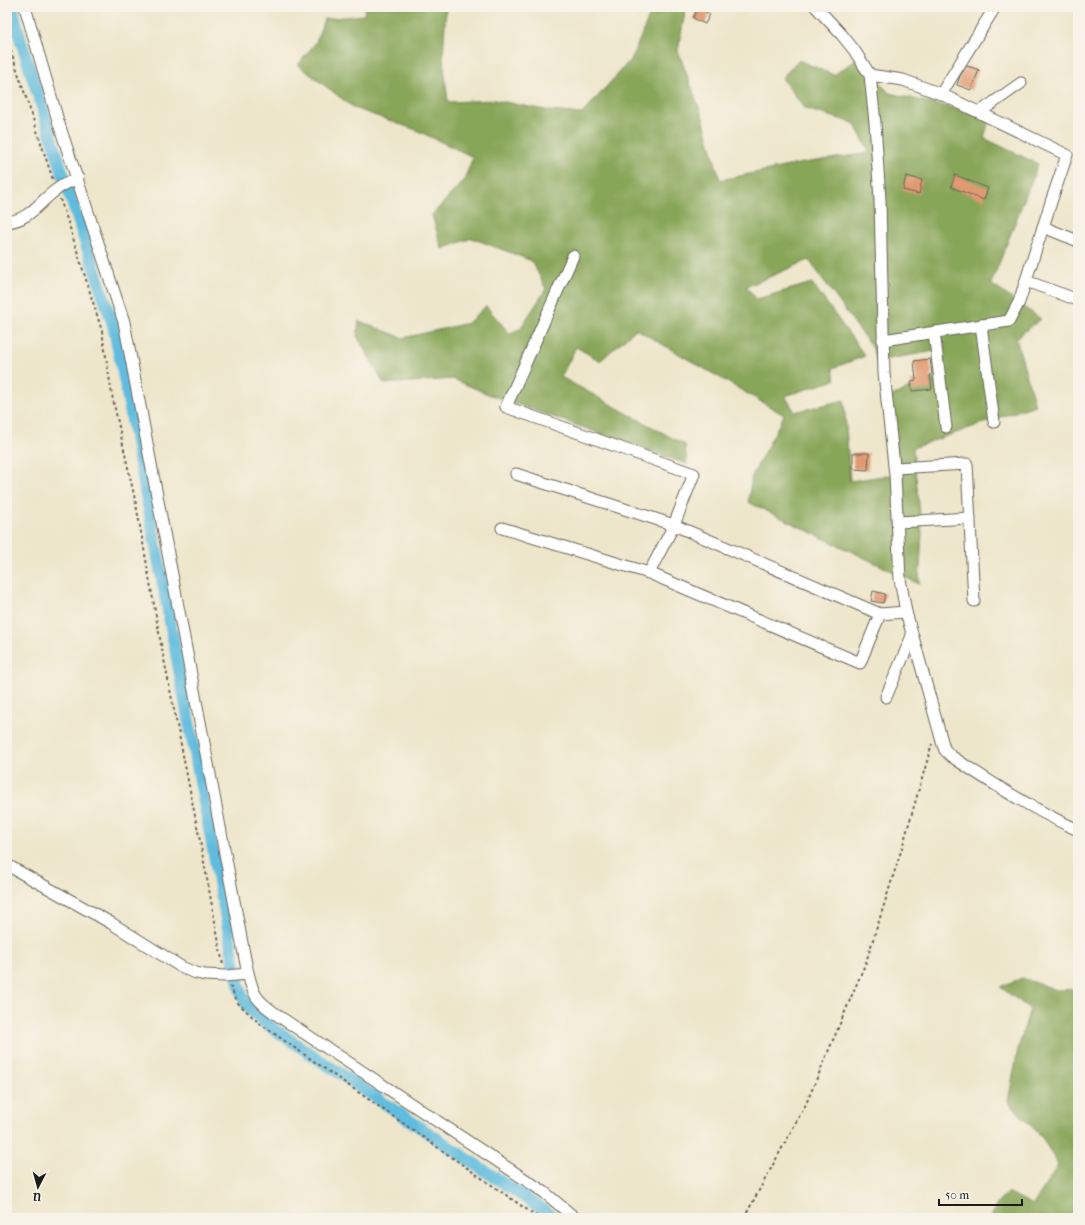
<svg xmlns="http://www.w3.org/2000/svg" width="1085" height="1225" font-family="'IM FELL French Canon',serif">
<rect width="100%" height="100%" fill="#f7f3e8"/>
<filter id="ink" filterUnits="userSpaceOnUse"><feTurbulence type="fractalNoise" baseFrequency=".025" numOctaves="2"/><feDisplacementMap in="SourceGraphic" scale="8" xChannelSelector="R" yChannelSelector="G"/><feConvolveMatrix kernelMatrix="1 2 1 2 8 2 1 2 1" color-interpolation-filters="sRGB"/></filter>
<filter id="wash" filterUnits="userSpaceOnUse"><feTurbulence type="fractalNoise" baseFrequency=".012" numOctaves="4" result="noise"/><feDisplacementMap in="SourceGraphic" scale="16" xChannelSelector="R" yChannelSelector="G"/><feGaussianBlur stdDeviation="0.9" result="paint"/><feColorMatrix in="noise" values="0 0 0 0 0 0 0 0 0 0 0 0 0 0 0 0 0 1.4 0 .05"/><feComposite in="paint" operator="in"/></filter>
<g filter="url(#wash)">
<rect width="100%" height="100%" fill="#eee6cb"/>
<g fill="#88a659" stroke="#52613a" fill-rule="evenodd">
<path d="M365,7H446L443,58L448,102L495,100L550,111L582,114L632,58L653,7H686L678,51L703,118L720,180L803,163L870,153L854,123L805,109L782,78L798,60L834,75L858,58L889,93L990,117L984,138L1038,164L991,284L1041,319L1016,338L1035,405L913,448L922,533L919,584L748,502L752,476L784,415L636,329L600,361L576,347L561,377L685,445L687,464L488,394L453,379L384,384L357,336L359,321L403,338L468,323L486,306L509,333L520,329L546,289L532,261L472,238L442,249L432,215L464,180L473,157L416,130L354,108L298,65L316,42L324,19L364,15ZM809,260L873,349L876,361L941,350L945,373L887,398L896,474L850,481L844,400L795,412L785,396L835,380L833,368L865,356L812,283L757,299L746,287Z"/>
<polygon points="1022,978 1057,990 1078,989 1078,1218 991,1218 996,1205 1008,1192 1033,1205 1058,1165 1042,1137 1008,1102 1018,1049 1030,1009 1000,987"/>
</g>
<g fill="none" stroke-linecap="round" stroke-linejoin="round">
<path stroke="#60bcde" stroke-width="12" d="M12,7L20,38L70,196L113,325L125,383L236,972C242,1002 246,1010 272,1028L545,1211L553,1218"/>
</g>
<g id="blocks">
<g fill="#e0996f">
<polygon points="698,8 710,14 705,24 693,18"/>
<polygon points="967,66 979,70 971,90 957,85 960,76"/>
<polygon points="955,175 988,188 984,200 951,187"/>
<polygon points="906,176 922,180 919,194 903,190"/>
<polygon points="930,359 932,374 930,375 932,389 912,391 911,381 916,380 914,361"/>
<polygon points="853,453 869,453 868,470 853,469"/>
<polygon points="873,591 885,594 883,603 871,601"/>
</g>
</g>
</g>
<g filter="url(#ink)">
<use href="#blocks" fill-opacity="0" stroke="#666359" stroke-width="1"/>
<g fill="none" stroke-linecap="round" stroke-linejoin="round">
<defs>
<g id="minor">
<path d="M25,7L59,124L124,322L246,964C253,996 254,999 280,1017L544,1192L575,1218"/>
<path d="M816,7L842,35L854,50L870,75L875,123L880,200L884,373L895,475L900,579L906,612L943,745L945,750L951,756C991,783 1034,810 1078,830"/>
<polyline points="870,75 903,80 941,94 1067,155 1052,199 1019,302 1009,321 883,340"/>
<polyline points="941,94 995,7"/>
<polyline points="980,112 1021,83"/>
<path d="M7,222C30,220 39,202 56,190C62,185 71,181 78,178"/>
<polyline points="1043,227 1078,241"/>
<polyline points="573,256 506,407 694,474 674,525 649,573"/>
<polyline points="1026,281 1078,300"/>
<polyline points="981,325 994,422"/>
<polyline points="934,332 946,427"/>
<polyline points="895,468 967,464 974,601"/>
<polyline points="516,474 674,525 880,614 906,612"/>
<polyline points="898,522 970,518"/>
<polyline points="502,528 649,573 860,663 880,614"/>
<polyline points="886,697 912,636"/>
<polyline points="7,865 111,923 183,968 196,973 205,975 225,976 248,974"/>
</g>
</defs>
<use href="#minor" stroke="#666359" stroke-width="13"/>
<g stroke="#666359" stroke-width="2" stroke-dasharray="3 3" stroke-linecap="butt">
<polyline points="7,39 53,180"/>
<polyline points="60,199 69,225 102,331 112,395 136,504 161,644 200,841 223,965"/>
<polyline points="230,986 238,1003 259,1023 539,1218"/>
<polyline points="744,1218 806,1104 866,962 902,848 932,744"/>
</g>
<use href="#minor" stroke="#fff" stroke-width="11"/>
</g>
</g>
<rect width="1085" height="1225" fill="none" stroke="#f7f3e8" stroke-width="24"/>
<g transform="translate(38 1187) rotate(186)" stroke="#f7f3e8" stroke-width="3" paint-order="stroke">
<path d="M0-3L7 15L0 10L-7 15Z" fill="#1c1c1c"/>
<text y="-6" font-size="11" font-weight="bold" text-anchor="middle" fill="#1c1c1c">U</text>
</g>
<path d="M939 1199v6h83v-6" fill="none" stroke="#1c1c1c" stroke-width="2"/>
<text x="945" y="1199" font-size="12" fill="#1c1c1c" stroke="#f7f3e8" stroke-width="3" paint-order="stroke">50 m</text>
</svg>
